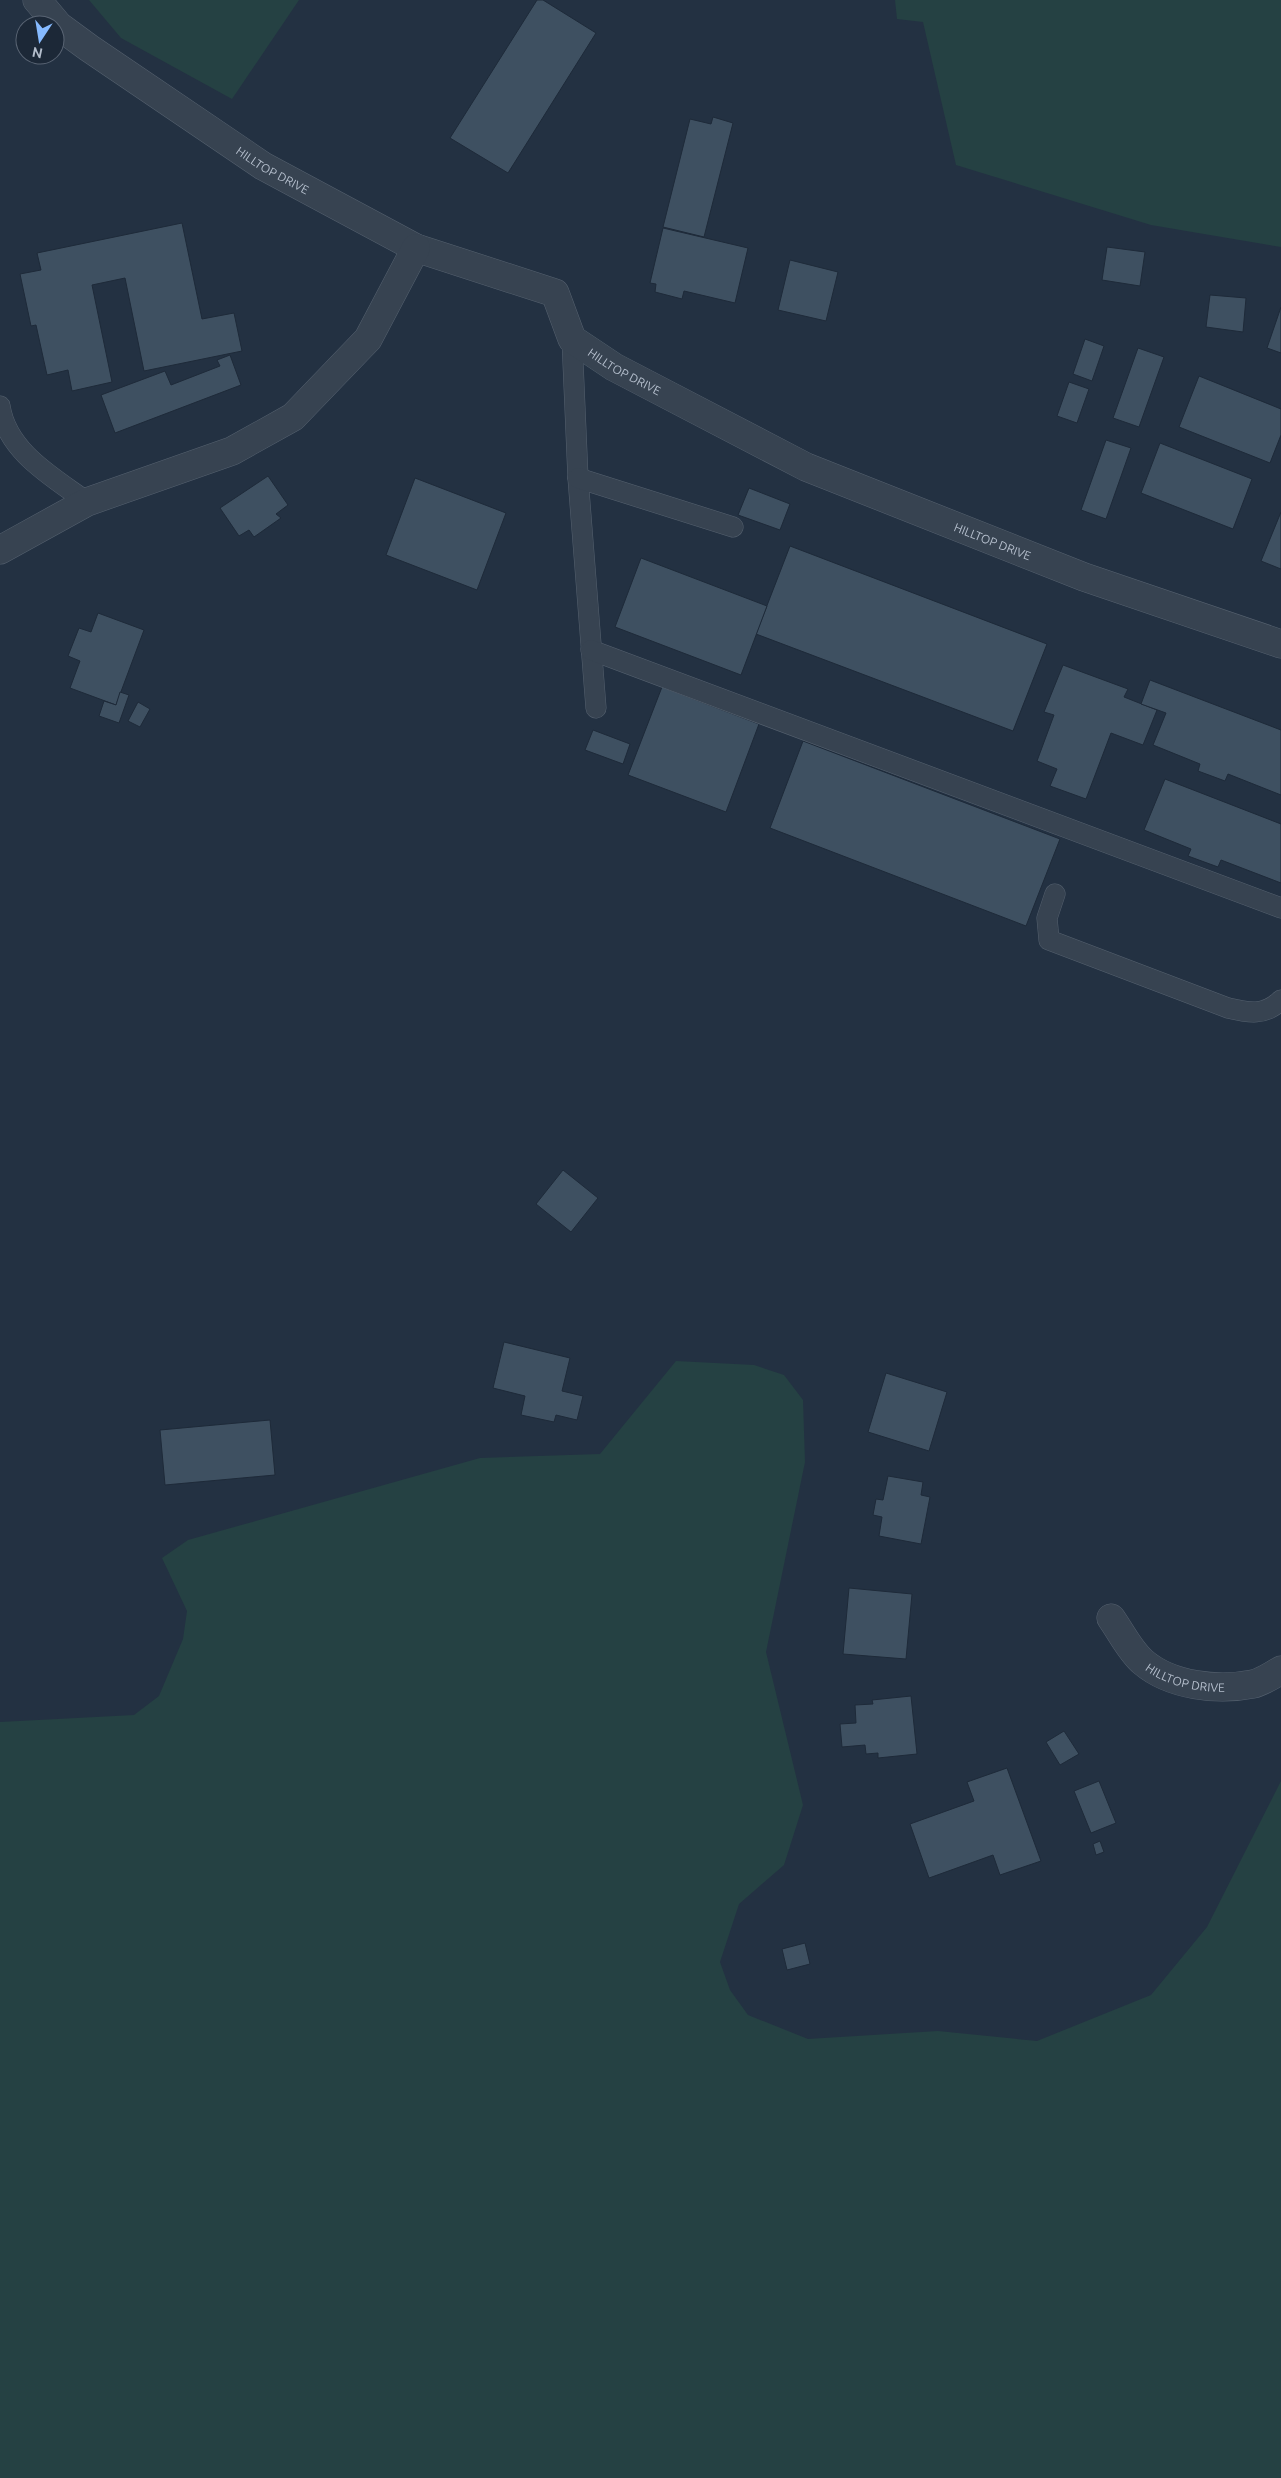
<svg xmlns="http://www.w3.org/2000/svg" width="1281" height="2478" font-family="Ubuntu,sans-serif">
<rect width="100%" height="100%" fill="#233142"/>
<g fill="#254143">
<polygon points="89,0 299,0 232,99 121,38"/>
<polygon points="895,0 1281,0 1281,247 1151,225 956,165 923,22 897,19"/>
<polygon points="676,1361 754,1365 784,1375 803,1400 805,1462 766,1652 803,1805 784,1865 739,1904 720,1962 730,1990 748,2015 808,2039 938,2031 1037,2041 1151,1995 1207,1927 1281,1781 1281,2478 0,2478 0,1722 134,1715 159,1696 183,1639 187,1611 162,1558 188,1540 480,1458 600,1454"/>
</g>
<g fill="#3e5061" stroke="#1e2a39">
<polygon points="537,0 543,0 596,33 508,173 450,138"/>
<polygon points="713,117 733,123 704,237 663,227 690,119 711,124"/>
<polygon points="182,223 202,319 234,313 242,351 144,371 125,278 92,285 112,382 72,391 68,370 47,375 36,325 31,326 20,274 41,270 37,253"/>
<polygon points="663,228 748,248 735,303 684,291 682,299 655,292 656,284 650,283"/>
<polygon points="1107,247 1145,252 1140,286 1102,280"/>
<polygon points="790,260 838,272 826,321 778,310"/>
<polygon points="1210,295 1246,298 1243,332 1206,327"/>
<polygon points="1281,307 1281,353 1267,348"/>
<polygon points="1085,339 1104,346 1092,381 1073,374"/>
<polygon points="1138,348 1164,357 1139,427 1113,418"/>
<polygon points="230,355 241,385 115,433 101,395 165,371 171,385 220,366 217,360"/>
<polygon points="1199,376 1281,409 1281,435 1270,463 1179,427"/>
<polygon points="1069,382 1089,389 1077,423 1057,416"/>
<polygon points="1106,440 1131,448 1106,519 1081,510"/>
<polygon points="1160,443 1252,479 1233,529 1141,493"/>
<polygon points="268,476 288,505 276,514 281,518 254,537 249,530 239,536 220,508"/>
<polygon points="415,478 506,513 477,590 386,555"/>
<polygon points="749,488 790,504 780,530 738,515"/>
<polygon points="1281,512 1281,569 1261,561"/>
<polygon points="790,546 1047,644 1013,731 756,634"/>
<polygon points="641,558 767,606 741,675 615,627"/>
<polygon points="98,613 144,630 116,705 70,688 80,661 68,656 79,628 91,632"/>
<polygon points="1063,665 1128,689 1124,697 1157,710 1143,745 1111,733 1086,799 1050,786 1057,769 1037,761 1054,715 1044,712"/>
<polygon points="1150,680 1281,730 1281,795 1228,774 1225,781 1198,771 1200,764 1153,745 1166,713 1141,704"/>
<polygon points="662,687 759,724 726,812 628,775"/>
<polygon points="120,692 129,695 119,723 99,716 104,701 116,705"/>
<polygon points="138,702 150,709 140,727 128,721"/>
<polygon points="593,730 630,744 623,764 585,750"/>
<polygon points="803,741 1060,839 1026,926 770,828"/>
<polygon points="1165,779 1281,824 1281,883 1221,860 1218,867 1188,856 1191,849 1144,830"/>
<polygon points="563,1170 598,1198 571,1232 536,1204"/>
<polygon points="504,1342 570,1358 562,1391 583,1396 577,1420 556,1415 554,1422 521,1415 525,1396 493,1388"/>
<polygon points="886,1373 947,1392 929,1451 868,1432"/>
<polygon points="270,1420 275,1475 165,1485 160,1430"/>
<polygon points="888,1476 923,1482 921,1495 930,1497 921,1544 879,1536 882,1517 873,1515 876,1499 883,1500"/>
<polygon points="849,1588 912,1594 906,1659 843,1654"/>
<polygon points="911,1696 917,1754 878,1758 878,1753 866,1754 865,1745 842,1747 840,1724 856,1723 855,1705 873,1704 872,1700"/>
<polygon points="1064,1731 1079,1754 1060,1765 1046,1742"/>
<polygon points="1007,1768 1041,1861 1000,1875 993,1855 929,1878 910,1824 974,1801 967,1782"/>
<polygon points="1099,1781 1116,1823 1091,1833 1074,1791"/>
<polygon points="1100,1841 1104,1852 1096,1855 1093,1844"/>
<polygon points="805,1943 810,1964 787,1970 782,1949"/>
</g>
<g fill="none" stroke-linecap="round" stroke-linejoin="round">
<defs>
<g id="service">
<polyline points="572,339 578,478 596,708"/>
<path d="M0,406C7,452 53,477 87,502"/>
<polyline points="578,478 733,527"/>
<polyline points="591,650 1281,908"/>
<path d="M1055,894L1047,918L1049,940L1228,1008C1249,1013 1265,1016 1281,1000"/>
</g>
<g id="minor">
<path id="s1" d="M37,0L59,26L89,48L263,166L416,248L555,293L572,339L614,367L806,467L1084,577L1281,644"/>
<polyline points="0,550 87,502 232,451 293,417 368,339 416,248"/>
<path id="s2" d="M1111,1618C1121,1632 1130,1651 1143,1662C1171,1686 1218,1691 1253,1684C1262,1682 1273,1675 1281,1670"/>
</g>
</defs>
<use href="#service" stroke="#55616f" stroke-width="21"/>
<use href="#minor" stroke="#55616f" stroke-width="29"/>
<use href="#service" stroke="#374351" stroke-width="20"/>
<use href="#minor" stroke="#374351" stroke-width="28"/>
</g>
<g text-anchor="middle" dominant-baseline="central" stroke-width="4" stroke-linejoin="round" paint-order="stroke">
<g font-size="12" fill="#b4becc" stroke="#1c2837">
<text stroke="none"><textPath href="#s1" startOffset="292">HILLTOP DRIVE</textPath></text>
<text stroke="none"><textPath href="#s1" startOffset="712">HILLTOP DRIVE</textPath></text>
<text stroke="none"><textPath href="#s1" startOffset="1118">HILLTOP DRIVE</textPath></text>
<text stroke="none"><textPath href="#s2" startOffset="101">HILLTOP DRIVE</textPath></text>
</g>
</g>
<g transform="translate(40 40) rotate(192)"><circle r="24" fill="#1c2837" stroke="#596473"/>
<path d="M0-4L9 19L0 12L-9 19Z" fill="#86baff"/>
<text y="-8" font-size="14" font-weight="bold" text-anchor="middle" fill="#b4becc">N</text>
</g>
</svg>
